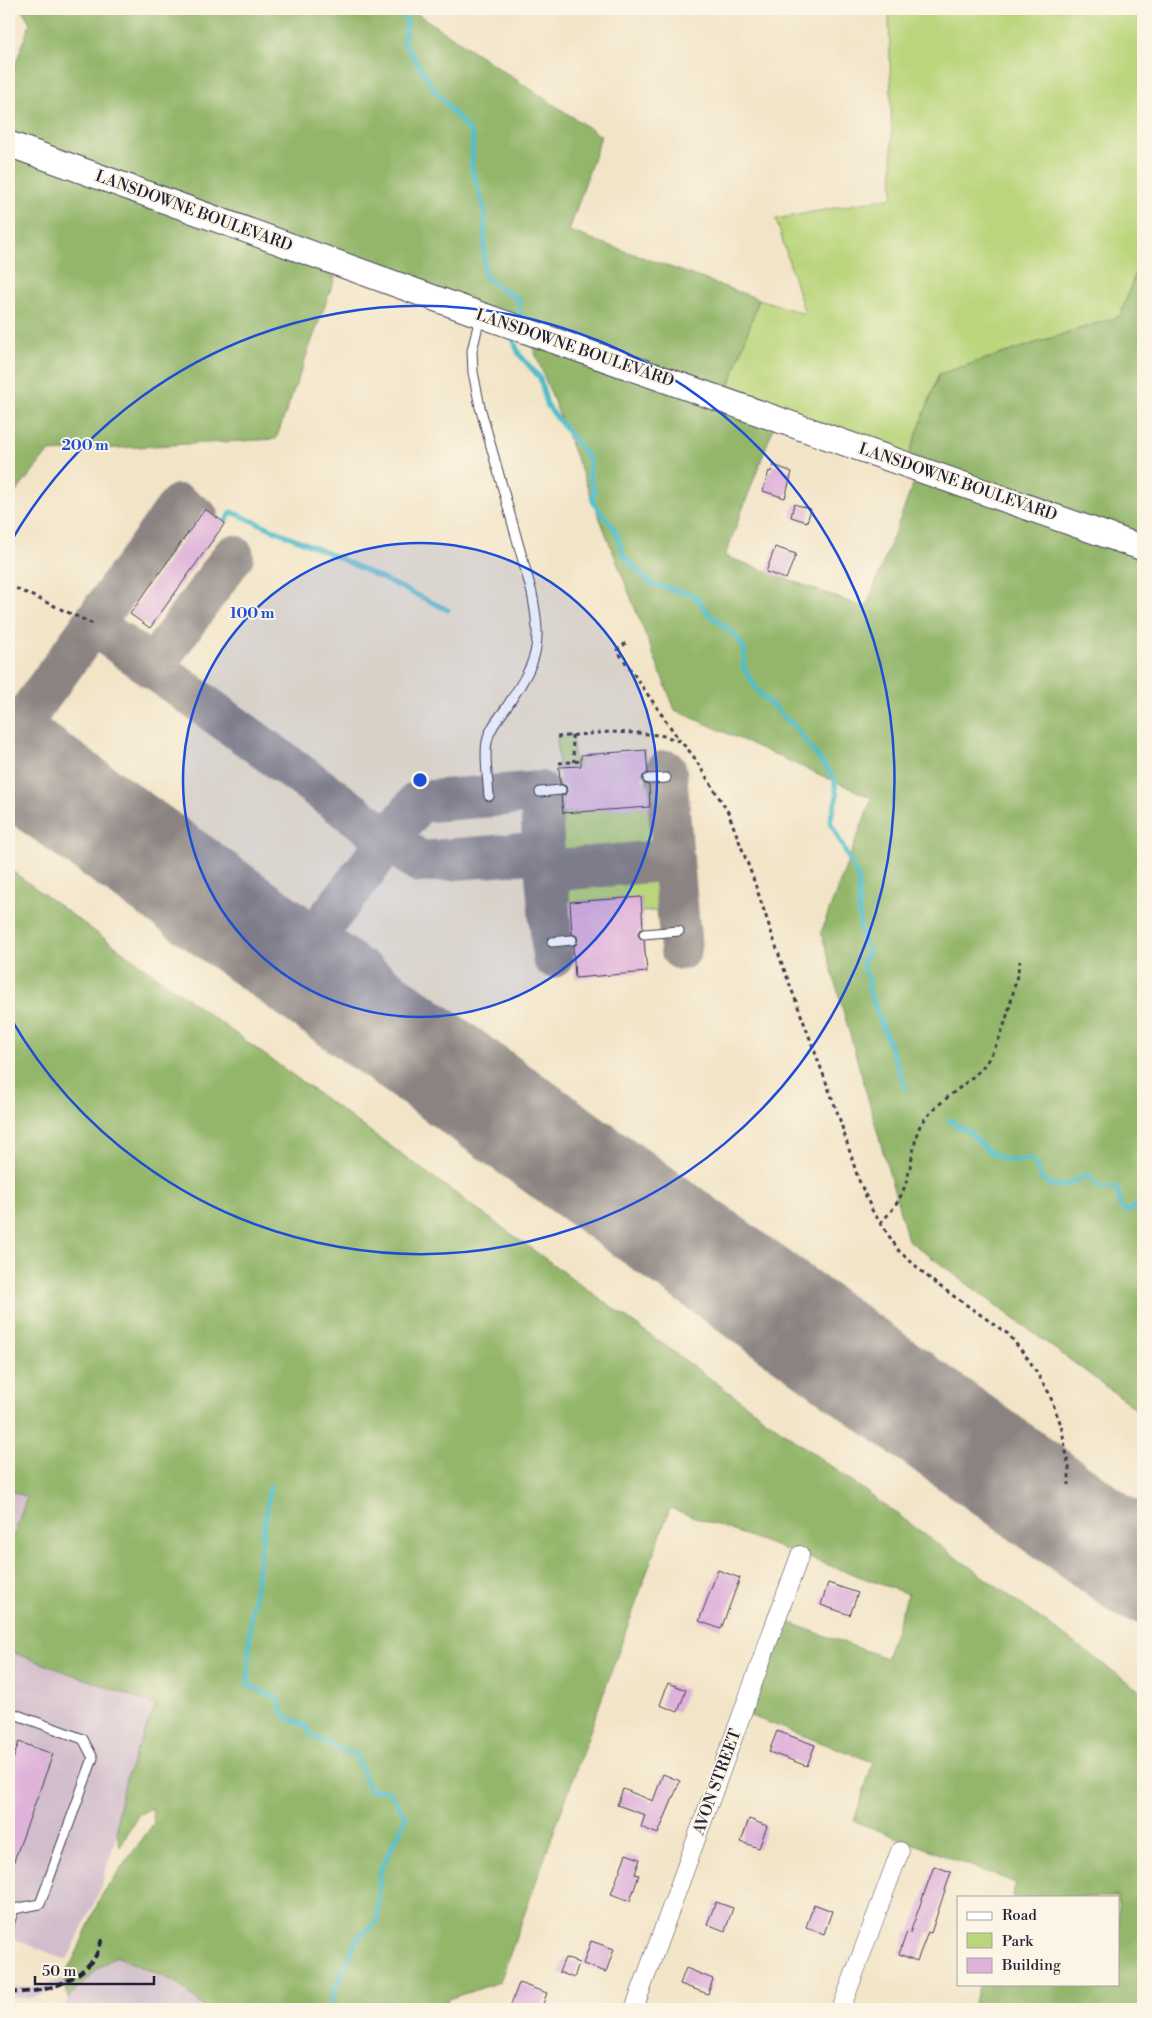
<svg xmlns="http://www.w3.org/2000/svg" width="1152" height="2018" font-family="'Libre Bodoni',serif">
<rect width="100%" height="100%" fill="#fcf5e5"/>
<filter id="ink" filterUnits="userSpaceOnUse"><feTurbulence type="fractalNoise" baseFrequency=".02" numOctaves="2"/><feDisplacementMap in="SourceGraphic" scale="10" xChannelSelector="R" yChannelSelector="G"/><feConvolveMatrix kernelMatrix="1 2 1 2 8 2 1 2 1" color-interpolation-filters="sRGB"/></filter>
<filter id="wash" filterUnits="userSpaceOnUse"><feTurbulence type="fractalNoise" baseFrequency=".0096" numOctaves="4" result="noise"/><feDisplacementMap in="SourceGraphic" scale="20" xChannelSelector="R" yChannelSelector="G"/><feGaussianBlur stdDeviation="1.12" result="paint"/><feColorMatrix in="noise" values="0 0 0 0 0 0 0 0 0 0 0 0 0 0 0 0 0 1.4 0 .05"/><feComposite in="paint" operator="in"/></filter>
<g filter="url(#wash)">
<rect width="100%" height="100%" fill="#f2e4c7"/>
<g fill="#d1bdcc">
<polygon points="9,1490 27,1497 9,1549"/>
<polygon points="9,1651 156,1704 100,1890 67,1960 9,1937"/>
<polygon points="116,1956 176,1982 206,2009 64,2009 68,1998 100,1967"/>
<polygon points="75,1973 69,1984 42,1995 27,1999 9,1996 9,1988 45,1986"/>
</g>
<g fill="#bad57b" stroke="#6e7c5b">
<polygon points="889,9 1143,9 1143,251 1120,316 939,374 906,463 725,399 759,299 805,314 776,219 893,197"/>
<polygon points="572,735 574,761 581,761 582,766 559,767 557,737"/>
<polygon points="653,806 653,810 661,809 664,840 659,846 561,853 558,818 563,817 563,813"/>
<polygon points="658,877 661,910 642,912 641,897 570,902 568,884"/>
</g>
<g fill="#93b66b" stroke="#5a6c53">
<polygon points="22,9 410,9 601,136 569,231 759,299 725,399 777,418 725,556 866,608 919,469 906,463 939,374 1120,316 1143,251 1143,1414 908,1240 821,932 872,798 675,710 526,330 340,264 276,439 48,452 9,501 9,82 30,23"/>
<path d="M9,869L1143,1693V2009H971L980,1984H1118V1897H1012L1016,1883L854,1821L873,1762L743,1713L777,1618L886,1658L908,1594L670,1508L500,1982L448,1999L444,2009H206L176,1982L116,1956L100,1967L68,1998L64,1976L76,1954L101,1896L154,1823L152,1808L138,1815L120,1847C107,1807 141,1743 156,1705L9,1651V1549L27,1497L9,1490Z"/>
</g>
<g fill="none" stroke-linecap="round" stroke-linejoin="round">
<g stroke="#51beca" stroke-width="5">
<polyline points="382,9 399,12 408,22 403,41 434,89 473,136 472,169 485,211 484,275 498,287 518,299 520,317"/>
<polyline points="512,337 519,354 540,378 547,405 589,459 590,480 595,493 592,497 594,504 615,529 624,556 650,583 695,596 709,614 736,636 745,651 743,667 760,694 794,726 834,778 837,796 830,821 858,877 860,929 868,952 862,965 869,979 869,990 906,1089"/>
<polyline points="226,520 232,512 335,556 448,610"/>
<path d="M949,1120L970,1133L987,1150L997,1156L1011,1161L1032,1159C1038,1165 1037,1172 1041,1177C1054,1193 1071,1185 1084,1175L1091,1177L1098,1187L1116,1188C1120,1195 1118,1202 1122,1209L1129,1211L1132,1207L1138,1205L1142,1210L1143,1217"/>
<polyline points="270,1487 250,1625 248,1685 277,1698 284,1715 307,1727 312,1736 356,1755 369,1790 389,1791 406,1818 380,1871 377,1922 357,1938 332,1996 332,2009"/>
</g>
<g stroke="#8a8381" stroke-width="42">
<polyline points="93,624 420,862 544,852 553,957"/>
<polyline points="152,668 233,556"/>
<polyline points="9,740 179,505 198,518"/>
<polyline points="666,771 673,860"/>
<polyline points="546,871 673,860 681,949"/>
<polyline points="295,962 418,802 540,792 544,852"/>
</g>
<polyline stroke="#8a8381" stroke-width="106" points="9,757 1143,1570"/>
</g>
<g id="blocks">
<g fill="#dfb2da">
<polygon points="774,465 792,472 785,498 763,491 769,471 771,472"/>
<polygon points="794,504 811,509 807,522 791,517"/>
<polygon points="205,509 225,523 150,628 130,614"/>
<polygon points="775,547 796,554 786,579 766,572"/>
<polygon points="646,750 648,773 643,776 642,780 645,784 649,785 650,807 563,813 561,796 565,795 567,790 566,786 560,784 559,767 581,766 581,755"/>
<polygon points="641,897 643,928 639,931 638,935 641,939 644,940 647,972 575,978 573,946 576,945 578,940 577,936 572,934 570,902"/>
<polygon points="718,1570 740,1578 721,1629 699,1621"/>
<polygon points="828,1583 858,1593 850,1615 821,1605"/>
<polygon points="668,1683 686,1690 678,1712 660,1705"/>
<polygon points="777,1731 815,1745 807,1766 769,1752"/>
<polygon points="19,1742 53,1754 10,1872 9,1872 9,1771"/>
<polygon points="663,1774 680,1781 658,1834 641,1827 645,1815 617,1805 623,1789 653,1801"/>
<polygon points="749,1819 767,1826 759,1848 741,1842"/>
<polygon points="626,1854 640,1859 635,1874 639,1875 630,1901 611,1894"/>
<polygon points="934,1866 951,1872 931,1933 928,1932 917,1961 899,1954 907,1932 910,1933"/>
<polygon points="716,1902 733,1908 725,1931 707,1924"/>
<polygon points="814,1904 832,1911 824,1934 806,1927"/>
<polygon points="591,1941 614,1949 606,1972 583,1964"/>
<polygon points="565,1958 579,1963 574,1978 559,1972"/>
<polygon points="686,1968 713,1979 708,1994 680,1984"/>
<polygon points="519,1983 547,1993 541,2009 517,2009 510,2007"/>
</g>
</g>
</g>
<g filter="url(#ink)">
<use href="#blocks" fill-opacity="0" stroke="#413f50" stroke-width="1"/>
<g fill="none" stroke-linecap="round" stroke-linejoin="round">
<defs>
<g id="lane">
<path d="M480,317L472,351L473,372L480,407L532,593C543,650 537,660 506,708C499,718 489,729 487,742C484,756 488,780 489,796"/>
<polyline points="648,779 666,778"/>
<polyline points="540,792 561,790"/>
<polyline points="644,934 679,931"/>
<polyline points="552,942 572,940"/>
<polyline points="9,1712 83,1739 93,1758 40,1904 14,1909 9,1907"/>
<polyline points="9,1924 14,1909"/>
</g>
<g id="street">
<polyline points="634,2009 800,1555"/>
<polyline points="841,2009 900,1851"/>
</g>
<polyline id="secondary" points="9,144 467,310 1143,548"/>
</defs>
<use href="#lane" stroke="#413f50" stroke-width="11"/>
<use href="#street" stroke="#413f50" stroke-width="19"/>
<use href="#secondary" stroke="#413f50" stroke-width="27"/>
<g stroke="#413f50" stroke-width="3" stroke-dasharray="4 4" stroke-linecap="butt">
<polyline points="9,585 93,624"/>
<polyline points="626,643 617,650 680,741"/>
<polyline points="572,735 574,762"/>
<polyline points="557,737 609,732 639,733 665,736 681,742 692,754 728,812 752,875 781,961 838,1114 858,1178 872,1210 899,1251 935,1283 1008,1334 1029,1360 1049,1393 1061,1425 1069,1467 1069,1485"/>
<polyline points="559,763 581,761"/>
<path d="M880,1223C904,1200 907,1183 913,1152C915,1144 916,1133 920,1126C935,1103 960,1090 979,1071C1003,1047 1013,994 1020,961"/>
</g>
<use href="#lane" stroke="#fff" stroke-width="9"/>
<use href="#street" stroke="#fff" stroke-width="18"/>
<use href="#secondary" stroke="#fff" stroke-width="25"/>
<g stroke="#22223b" stroke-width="4" stroke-dasharray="8 4" stroke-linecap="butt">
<path d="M9,1992C40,1994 76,1984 95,1957C98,1952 100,1945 102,1939"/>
<polyline points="9,2006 17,2009"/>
</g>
</g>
</g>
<circle cx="420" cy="780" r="237" fill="#1d4ed8" fill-opacity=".12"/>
<g fill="none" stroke="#1d4ed8" stroke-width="2.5">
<circle cx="420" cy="780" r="237"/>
<path d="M10 543A474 474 0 1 1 10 1017"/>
</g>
<g text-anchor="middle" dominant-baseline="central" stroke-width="4" stroke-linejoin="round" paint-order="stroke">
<g font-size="16" fill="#22223b" stroke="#fcf5e5">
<text transform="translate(194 211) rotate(20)">LANSDOWNE BOULEVARD</text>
<text transform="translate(575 348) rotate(19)">LANSDOWNE BOULEVARD</text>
<text transform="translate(958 482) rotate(19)">LANSDOWNE BOULEVARD</text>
<text transform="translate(717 1782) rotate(-70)">AVON STREET</text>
</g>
</g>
<circle cx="420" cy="780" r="8" fill="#1d4ed8" stroke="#fcf5e5" stroke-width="2.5"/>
<g font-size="15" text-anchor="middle" font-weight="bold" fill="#1d4ed8" stroke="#fcf5e5" stroke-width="4" stroke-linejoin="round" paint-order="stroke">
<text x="85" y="450">200 m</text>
<text x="252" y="618">100 m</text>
</g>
<rect width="1152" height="2018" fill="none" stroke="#fcf5e5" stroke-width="30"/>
<rect x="957" y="1896" width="162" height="90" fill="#fcf5e5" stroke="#a5a1a1"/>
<rect x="967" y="1912" width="25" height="8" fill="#ffffff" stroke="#a5a1a1"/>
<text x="1002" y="1920" font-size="15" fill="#22223b">Road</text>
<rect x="967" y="1933" width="25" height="15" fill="#bad57b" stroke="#a5a1a1"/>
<text x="1002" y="1946" font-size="15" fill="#22223b">Park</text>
<rect x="967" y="1958" width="25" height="15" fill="#dfb2da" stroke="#a5a1a1"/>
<text x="1002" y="1970" font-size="15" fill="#22223b">Building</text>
<path d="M35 1976v8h119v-8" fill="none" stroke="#22223b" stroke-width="2.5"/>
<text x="42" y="1976" font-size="15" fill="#22223b" stroke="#fcf5e5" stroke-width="4" paint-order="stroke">50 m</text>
</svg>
